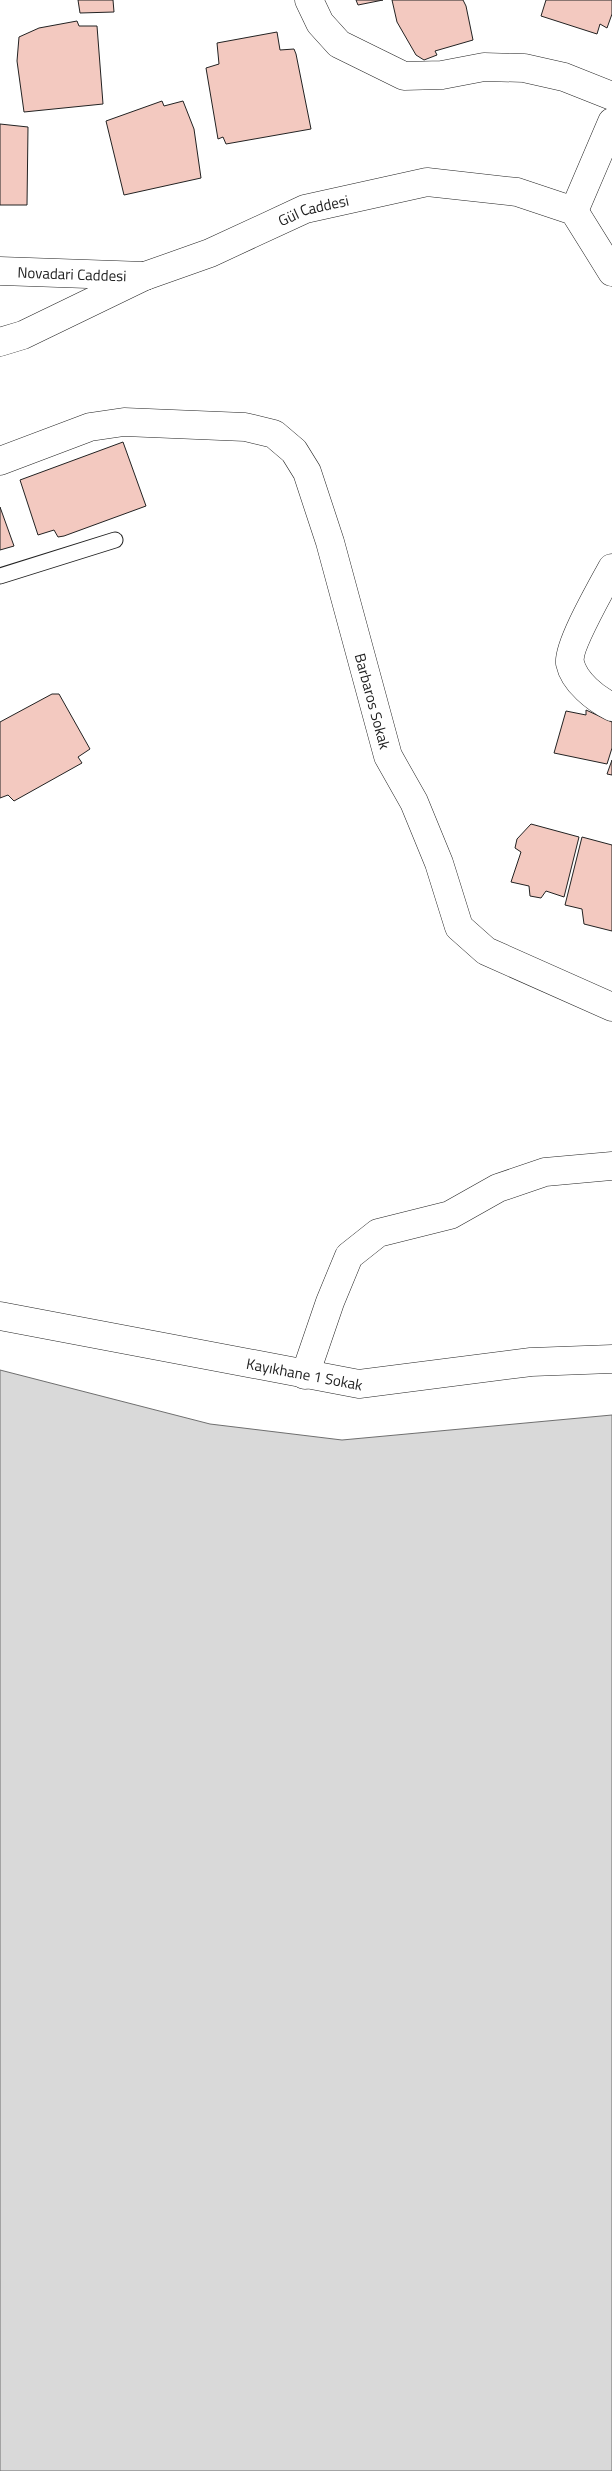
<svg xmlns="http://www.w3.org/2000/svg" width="612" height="2471" font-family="'Titillium Web',sans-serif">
<rect width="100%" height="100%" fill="#fff"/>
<polygon fill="#d9d9d9" stroke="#6f6f6f" points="0,1370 210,1424 342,1440 612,1415 612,2471 0,2471"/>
<g fill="#f3c9c0" stroke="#222">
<polygon points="78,0 113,0 114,12 80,13"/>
<polygon points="356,0 383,0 358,5"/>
<polygon points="392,0 463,0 466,6 473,40 435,51 437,55 424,60 416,55 397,22"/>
<polygon points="546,0 612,0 612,14 607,28 600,24 597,34 541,16"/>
<polygon points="77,21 79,26 97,26 103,104 24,112 17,61 19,37 39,28"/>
<polygon points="277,32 280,50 294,49 296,54 311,129 226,144 223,137 218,139 206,68 219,64 217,43"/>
<polygon points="162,101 164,106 183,101 194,129 201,178 124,195 106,121"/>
<polygon points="0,124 28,127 27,205 0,205"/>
<polygon points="123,442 146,506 64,536 58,537 54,530 38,535 20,480"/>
<polygon points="0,507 14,546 0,550"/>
<polygon points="52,694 59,694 90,749 78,757 82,763 14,801 8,795 0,798 0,722"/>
<polygon points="586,710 612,722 612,748 607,764 554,753 566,711 586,715"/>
<polygon points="612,760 612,775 607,774"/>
<polygon points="531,824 579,837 564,897 546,891 541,898 530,896 529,886 511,882 521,852 515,848 517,839"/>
<polygon points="582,837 612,845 612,931 584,924 582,909 565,905"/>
</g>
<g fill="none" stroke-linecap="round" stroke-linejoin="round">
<defs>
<polyline id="service" points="0,576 115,540"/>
<g id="minor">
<polyline points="309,0 320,23 339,44 404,76 442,75 484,67 524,68 564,77 612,96"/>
<polyline points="574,211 612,122"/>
<path id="s1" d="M0,271L145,276"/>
<path id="s2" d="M0,461L90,427L124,422L245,427L274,434L294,451L307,472L330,542L388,756L414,802L439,863L459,927L486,951L612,1007"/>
<path d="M612,568C603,585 567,647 570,663C574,682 596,699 612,707"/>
<polyline points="305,1375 330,1302 349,1256 378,1233 450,1215 498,1188 545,1172 612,1166"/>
</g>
<g id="tertiary">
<path id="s3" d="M0,1316L359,1384L531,1362L612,1359"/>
</g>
<g id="secondary">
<path id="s4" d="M0,342L23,335L145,276L210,253L305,209L427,182L517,192L574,211L612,272"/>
</g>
</defs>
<use href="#service" stroke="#222" stroke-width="17"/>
<use href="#minor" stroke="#222" stroke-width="29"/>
<use href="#tertiary" stroke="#222" stroke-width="29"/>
<use href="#secondary" stroke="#222" stroke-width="29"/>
<use href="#service" stroke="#fff" stroke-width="15"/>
<use href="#minor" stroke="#fff" stroke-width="28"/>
<use href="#tertiary" stroke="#fff" stroke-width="28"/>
<use href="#secondary" stroke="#fff" stroke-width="28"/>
</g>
<g text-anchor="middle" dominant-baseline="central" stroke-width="4" stroke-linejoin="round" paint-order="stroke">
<g font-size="15" fill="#222" stroke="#fff">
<text stroke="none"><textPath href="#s4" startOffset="341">Gül Caddesi</textPath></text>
<text stroke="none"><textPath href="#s1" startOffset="72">Novadari Caddesi</textPath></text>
<text stroke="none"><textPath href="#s2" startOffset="571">Barbaros Sokak</textPath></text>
<text stroke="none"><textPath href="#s3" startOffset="310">Kayıkhane 1 Sokak</textPath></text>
</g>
</g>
</svg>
